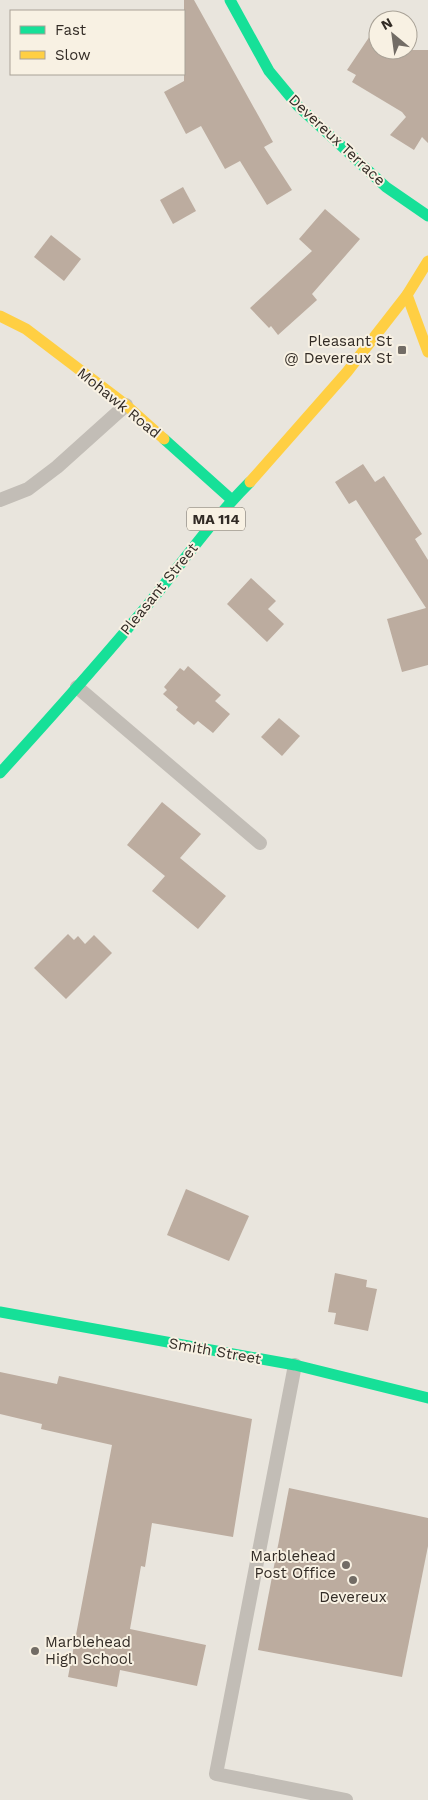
<svg xmlns="http://www.w3.org/2000/svg" width="428" height="1800" font-family="'Work Sans',sans-serif">
<rect width="100%" height="100%" fill="#e9e5dd"/>
<g fill="#bcac9f">
<polygon points="184,0 194,0 273,142 264,147 292,190 267,205 240,161 225,169 201,126 186,134 164,92 184,81"/>
<polygon points="378,24 378,50 428,50 428,143 422,137 414,150 390,135 406,117 402,112 352,82 356,75 347,70"/>
<polygon points="183,187 196,211 173,224 160,200"/>
<polygon points="325,209 360,239 312,294 317,300 278,335 271,326 269,328 250,308 312,251 299,239"/>
<polygon points="51,235 81,259 64,281 34,257"/>
<polygon points="363,464 375,482 384,476 422,534 415,539 428,560 428,665 402,672 387,619 426,608 356,500 349,504 335,482"/>
<polygon points="251,578 276,601 268,609 284,624 267,642 227,604"/>
<polygon points="188,666 221,695 215,701 230,714 213,733 198,721 194,725 176,710 178,707 163,694 167,690 164,687 180,668 184,671"/>
<polygon points="279,718 300,736 282,756 261,737"/>
<polygon points="162,802 201,834 180,858 226,896 198,929 152,891 165,876 127,845"/>
<polygon points="68,934 74,940 78,936 85,944 94,935 112,953 66,999 34,968"/>
<polygon points="186,1189 249,1216 229,1261 167,1235"/>
<polygon points="335,1273 367,1280 366,1287 377,1289 368,1331 334,1324 336,1313 328,1312"/>
<polygon points="0,1372 57,1384 59,1376 252,1419 233,1537 152,1523 145,1567 141,1566 130,1629 206,1645 197,1686 120,1670 117,1687 68,1677 112,1445 41,1429 42,1424 0,1414"/>
<polygon points="289,1488 428,1518 428,1546 402,1677 258,1650"/>
</g>
<g fill="none" stroke-linecap="round" stroke-linejoin="round">
<g stroke="#c2bdb6" stroke-width="14">
<polyline points="0,500 28,489 57,467 126,405"/>
<polyline points="77,687 260,843"/>
<polyline points="295,1365 216,1774 346,1800"/>
</g>
<g stroke="#16e098" stroke-width="11">
<polyline points="230,0 269,71 298,106 386,187 428,216"/>
<polyline points="164,439 232,500"/>
<path d="M0,773C51,717 102,660 150,602C183,562 213,519 250,482"/>
<polyline points="0,1312 295,1365 428,1398"/>
</g>
<g stroke="#ffcf43" stroke-width="11">
<polyline points="407,295 428,352"/>
<polyline points="0,316 26,329 126,405 164,439"/>
<polyline points="250,482 347,372 407,295 428,261"/>
</g>
</g>
<g fill="#726c65" stroke="#f8f1e3" stroke-width="2">
<rect x="397" y="345" width="10" height="10" rx="2.5"/>
<circle cx="346" cy="1565" r="5"/>
<circle cx="353" cy="1580" r="5"/>
<circle cx="35" cy="1651" r="5"/>
</g>
<g text-anchor="middle" dominant-baseline="central" stroke-width="4" stroke-linejoin="round" paint-order="stroke">
<rect fill="#f8f1e3" stroke="#6d665e" stroke-width="1" x="187" y="507.5" width="58" height="23" rx="4"/>
<g font-size="14" font-weight="bold" fill="#322b25">
<text x="216" y="519">MA 114</text>
</g>
<g font-size="15" fill="#322b25" stroke="#f8f1e3">
<text transform="translate(337 140) rotate(43)">Devereux Terrace</text>
<text transform="translate(119 403) rotate(39)">Mohawk Road</text>
<text transform="translate(159 589) rotate(-51)">Pleasant Street</text>
<text transform="translate(215 1351) rotate(10)">Smith Street</text>
</g>
<g font-size="15" fill="#322b25" stroke="#f8f1e3" text-anchor="end">
<text x="392" y="341">Pleasant St<tspan x="392" dy="17">@ Devereux St</tspan></text>
<text x="336" y="1556">Marblehead<tspan x="336" dy="17">Post Office</tspan></text>
<text x="353" y="1597" text-anchor="middle">Devereux</text>
<text x="45" y="1642" text-anchor="start">Marblehead<tspan x="45" dy="17">High School</tspan></text>
</g>
</g>
<rect x="10" y="10" width="175" height="65" fill="#f8f1e3" stroke="#a9a297"/>
<rect x="20" y="26" width="25" height="8" fill="#16e098" stroke="#a9a297"/>
<text x="55" y="35" font-size="15" fill="#322b25">Fast</text>
<rect x="20" y="51" width="25" height="8" fill="#ffcf43" stroke="#a9a297"/>
<text x="55" y="60" font-size="15" fill="#322b25">Slow</text>
<g transform="translate(393 35) rotate(331)"><circle r="24" fill="#f8f1e3" stroke="#a9a297"/>
<path d="M0-4L9 19L0 12L-9 19Z" fill="#726c65"/>
<text y="-8" font-size="14" font-weight="bold" text-anchor="middle" fill="#322b25">N</text>
</g>
</svg>
